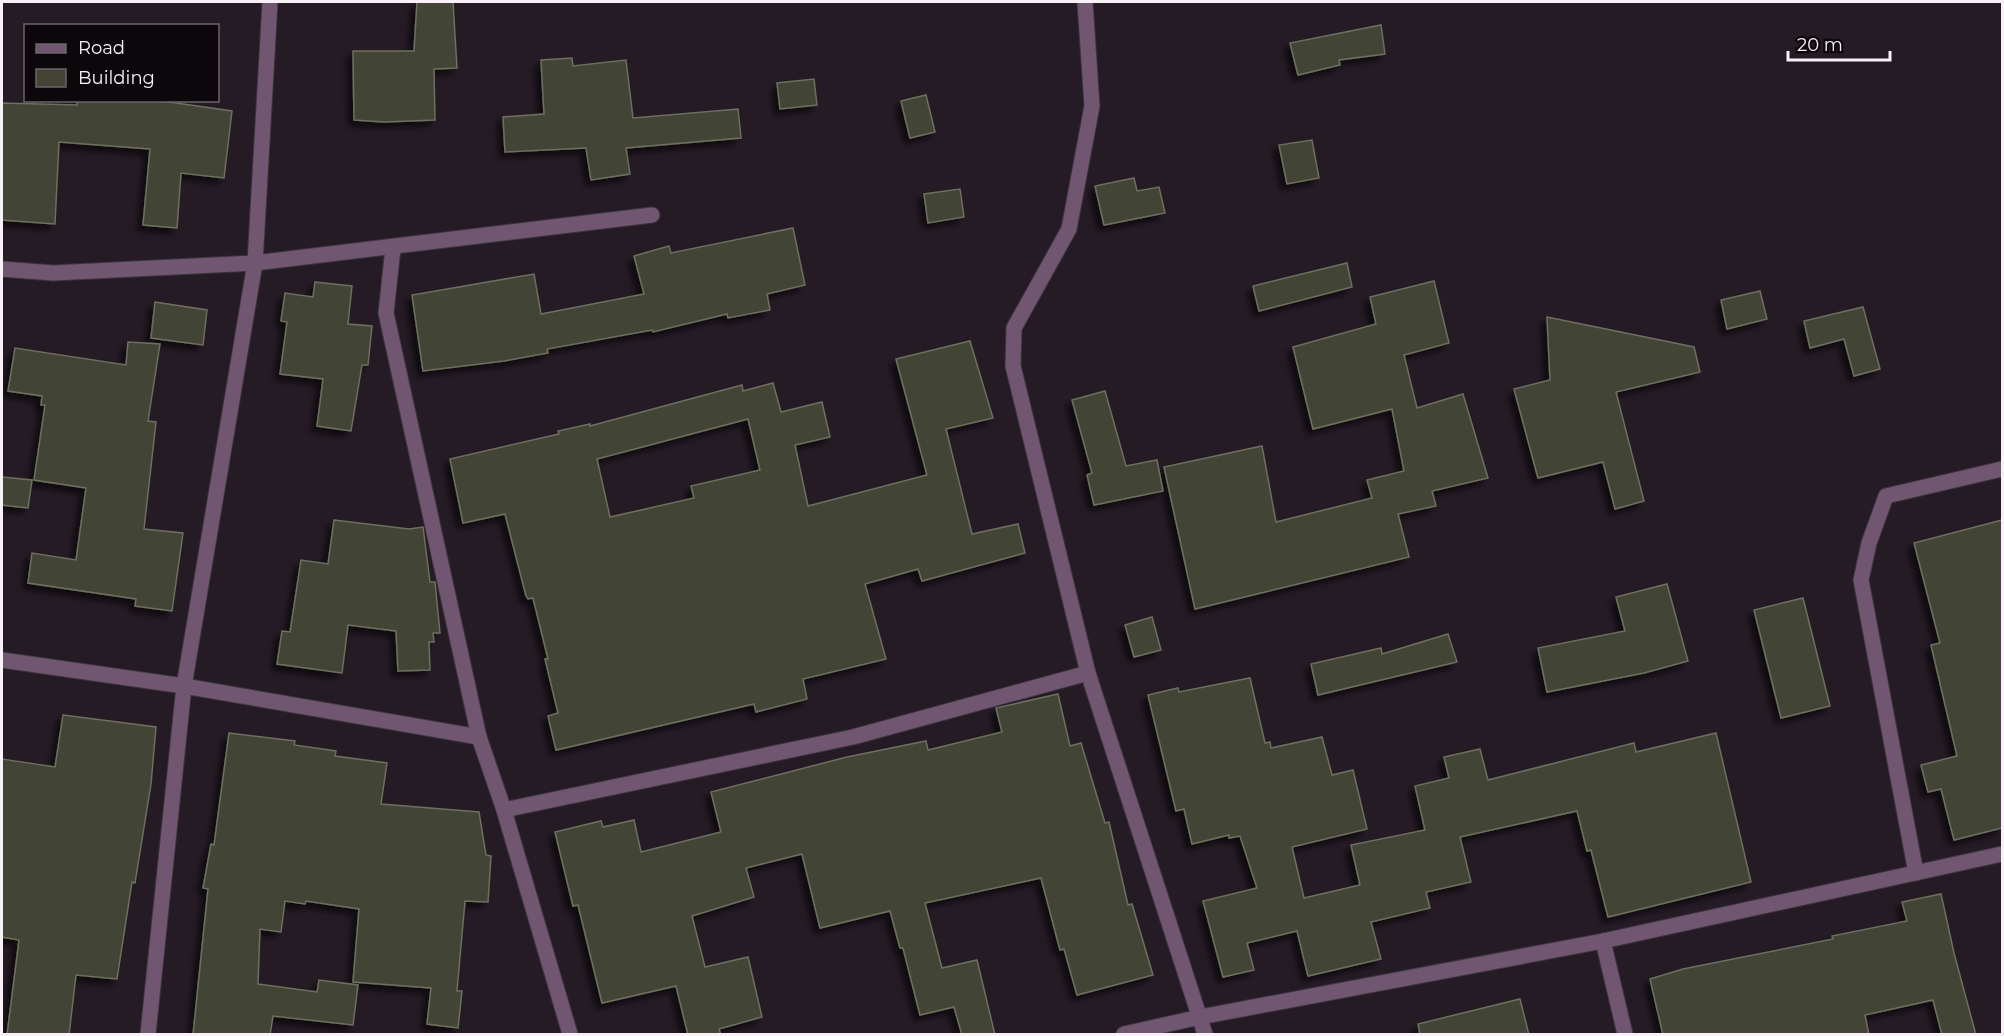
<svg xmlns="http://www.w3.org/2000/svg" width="2004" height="1036" font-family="Montserrat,sans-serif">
<defs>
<filter id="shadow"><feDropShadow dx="-5.5" dy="5.5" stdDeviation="3" flood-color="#0009"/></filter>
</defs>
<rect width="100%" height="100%" fill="#251b25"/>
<g fill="#434435" stroke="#6d6f5e" stroke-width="1.5" fill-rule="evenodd" filter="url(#shadow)">
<polygon points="417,2 453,2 457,68 434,69 435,120 384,122 354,120 353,51 414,51"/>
<polygon points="1381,25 1385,54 1339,60 1340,65 1298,75 1290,43"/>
<polygon points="572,58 573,66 626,60 633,118 738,109 741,138 626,148 630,174 591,180 586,148 505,152 503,117 544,114 541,60"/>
<polygon points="814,79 817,105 780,109 777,83"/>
<polygon points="926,95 935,132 910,138 901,101"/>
<polygon points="77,100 155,100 232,111 224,178 181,173 177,228 143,225 150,149 59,142 55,224 2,220 2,103 77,105"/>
<polygon points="1312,140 1319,178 1287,184 1279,145"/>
<polygon points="1134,178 1137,191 1159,187 1165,213 1104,225 1095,186"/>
<polygon points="960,189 964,217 928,223 924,194"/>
<polygon points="793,228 805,285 767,294 770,310 728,318 727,314 653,332 652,330 547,349 548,353 504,361 423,371 412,295 534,274 541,314 644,294 634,256 669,246 671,253"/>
<polygon points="1347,263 1352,287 1259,311 1253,286"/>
<polygon points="1434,281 1449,343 1404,355 1417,408 1463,394 1488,478 1432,491 1436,506 1398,514 1409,557 1195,609 1164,467 1262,446 1276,522 1372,498 1367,480 1404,471 1392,409 1313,429 1293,347 1376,324 1370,297"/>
<polygon points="315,282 352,286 348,324 372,326 368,365 362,365 351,431 317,426 323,379 280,374 287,322 281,321 285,293 313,297"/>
<polygon points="1760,291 1767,319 1727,329 1721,300"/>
<polygon points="155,302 207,310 203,345 151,338"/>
<polygon points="1863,307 1880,369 1854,376 1844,339 1810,348 1804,321"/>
<polygon points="1547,317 1694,347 1700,372 1616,392 1644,501 1615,509 1603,462 1538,478 1514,389 1550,380"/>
<path d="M970,341L993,418L946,429L972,534L1018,524L1025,553L922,581L918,569L865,584L886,659L803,679L807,699L756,712L754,704L556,750L548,716L558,713L545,659H548L533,598L528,599L526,596L505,514L463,523L450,459L559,434L558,431L590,424V426L742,385L743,391L773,383L781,412L822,402L830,437L795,445L808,506L927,475L896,359ZM748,419L760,470L691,486L694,498L610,517L597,459Z"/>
<polygon points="128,342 160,344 148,421 156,422 144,529 183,533 172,611 135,606 136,599 28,583 32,553 76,560 86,488 34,480 45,405 41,405 42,396 8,391 15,348 126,365"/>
<polygon points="1105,391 1126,466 1157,460 1163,491 1094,505 1087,475 1092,473 1072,400"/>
<polygon points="2,477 32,480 28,508 2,505"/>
<polygon points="334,520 409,529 423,527 430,582 435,582 440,633 433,633 434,642 429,642 430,670 398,671 396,631 348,625 342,673 277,664 282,631 290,632 301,560 328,564"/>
<polygon points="2002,520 2002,828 1954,840 1941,789 1928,792 1921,765 1957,756 1931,645 1940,643 1914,543"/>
<polygon points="1667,584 1688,661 1644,673 1547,692 1538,648 1625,631 1616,597"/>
<polygon points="1803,598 1830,706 1781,718 1754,610"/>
<polygon points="1152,617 1161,650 1134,657 1125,625"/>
<polygon points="1448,634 1457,662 1318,695 1311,664 1381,648 1382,654"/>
<polygon points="1250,678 1265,743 1270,742 1271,748 1322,737 1332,775 1353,770 1367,829 1292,847 1304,898 1360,885 1351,845 1425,830 1415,786 1449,778 1444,757 1480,749 1488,780 1634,743 1636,752 1716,733 1751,882 1608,917 1591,850 1587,851 1577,811 1460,837 1471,882 1426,892 1430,908 1371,922 1381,959 1308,976 1297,931 1247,943 1254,970 1223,977 1203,901 1257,888 1240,836 1229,838 1229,835 1192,844 1184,809 1176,811 1148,695 1178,688 1179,692"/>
<polygon points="1058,694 1070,746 1081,743 1105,823 1109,822 1128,905 1132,904 1153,975 1077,995 1064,949 1060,950 1041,878 925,903 942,968 977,960 995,1035 962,1035 954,1007 920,1015 903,948 900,948 890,911 820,928 802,854 746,868 754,897 692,916 705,967 748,957 762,1017 719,1029 721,1035 688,1035 676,986 602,1003 578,905 573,906 555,832 601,821 603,827 634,820 641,852 721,832 711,792 847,757 926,741 928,750 1002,732 996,708"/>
<polygon points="63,715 156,727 151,784 135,883 132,882 117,979 76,975 69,1035 7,1035 19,940 2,937 2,759 55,767"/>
<polygon points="229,733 295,741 294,745 336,751 335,756 387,763 381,804 479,812 486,855 491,856 488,902 465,901 457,991 462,991 458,1028 427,1024 431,988 353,982 359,909 306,901 305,904 285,901 281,932 260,929 258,984 317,992 319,980 358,985 353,1025 273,1016 270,1035 193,1035 208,889 203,888 211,844 214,845"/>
<polygon points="1941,894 1954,953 1976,1035 1942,1035 1933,1000 1865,1015 1869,1035 1663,1035 1650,979 1683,969 1833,939 1832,936 1907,921 1902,902"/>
<polygon points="1520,999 1529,1035 1420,1035 1418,1024"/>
</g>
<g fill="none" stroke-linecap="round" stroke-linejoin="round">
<defs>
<g id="street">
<polyline points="1085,2 1092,106 1069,229 1014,328 1013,366 1088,673 1205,1034"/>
<polyline points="393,248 386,313 479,737 504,810 570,1034"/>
<polyline points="2,269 53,273 255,263 652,215"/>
<polyline points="2,660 184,686 479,737"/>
<polyline points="504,810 853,737 1088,673"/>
<polyline points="1916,873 1861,580 1869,543 1886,496 2002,469"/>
<polyline points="1603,941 1625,1034"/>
<polyline points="148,1034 184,686 255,263 270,2"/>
<polyline points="1124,1034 1200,1017 1603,941 2002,854"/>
</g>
</defs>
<use href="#street" stroke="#3e353e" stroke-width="17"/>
<use href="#street" stroke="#715672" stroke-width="15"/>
</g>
<rect width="2004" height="1036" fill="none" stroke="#f8f1f8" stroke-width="6"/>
<rect x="24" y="24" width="195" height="78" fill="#0b070b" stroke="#6a656a" stroke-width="1.5"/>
<rect x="36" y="44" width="30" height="9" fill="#715672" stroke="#6a656a" stroke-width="1.5"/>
<text x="78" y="54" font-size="18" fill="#f8f1f8">Road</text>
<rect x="36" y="69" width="30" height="18" fill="#434435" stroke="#6a656a" stroke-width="1.5"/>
<text x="78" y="84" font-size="18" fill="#f8f1f8">Building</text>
<path d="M1788 51v9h102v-9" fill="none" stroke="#f8f1f8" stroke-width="3"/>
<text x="1797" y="51" font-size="18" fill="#f8f1f8" stroke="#0b070b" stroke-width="4.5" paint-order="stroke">20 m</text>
</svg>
